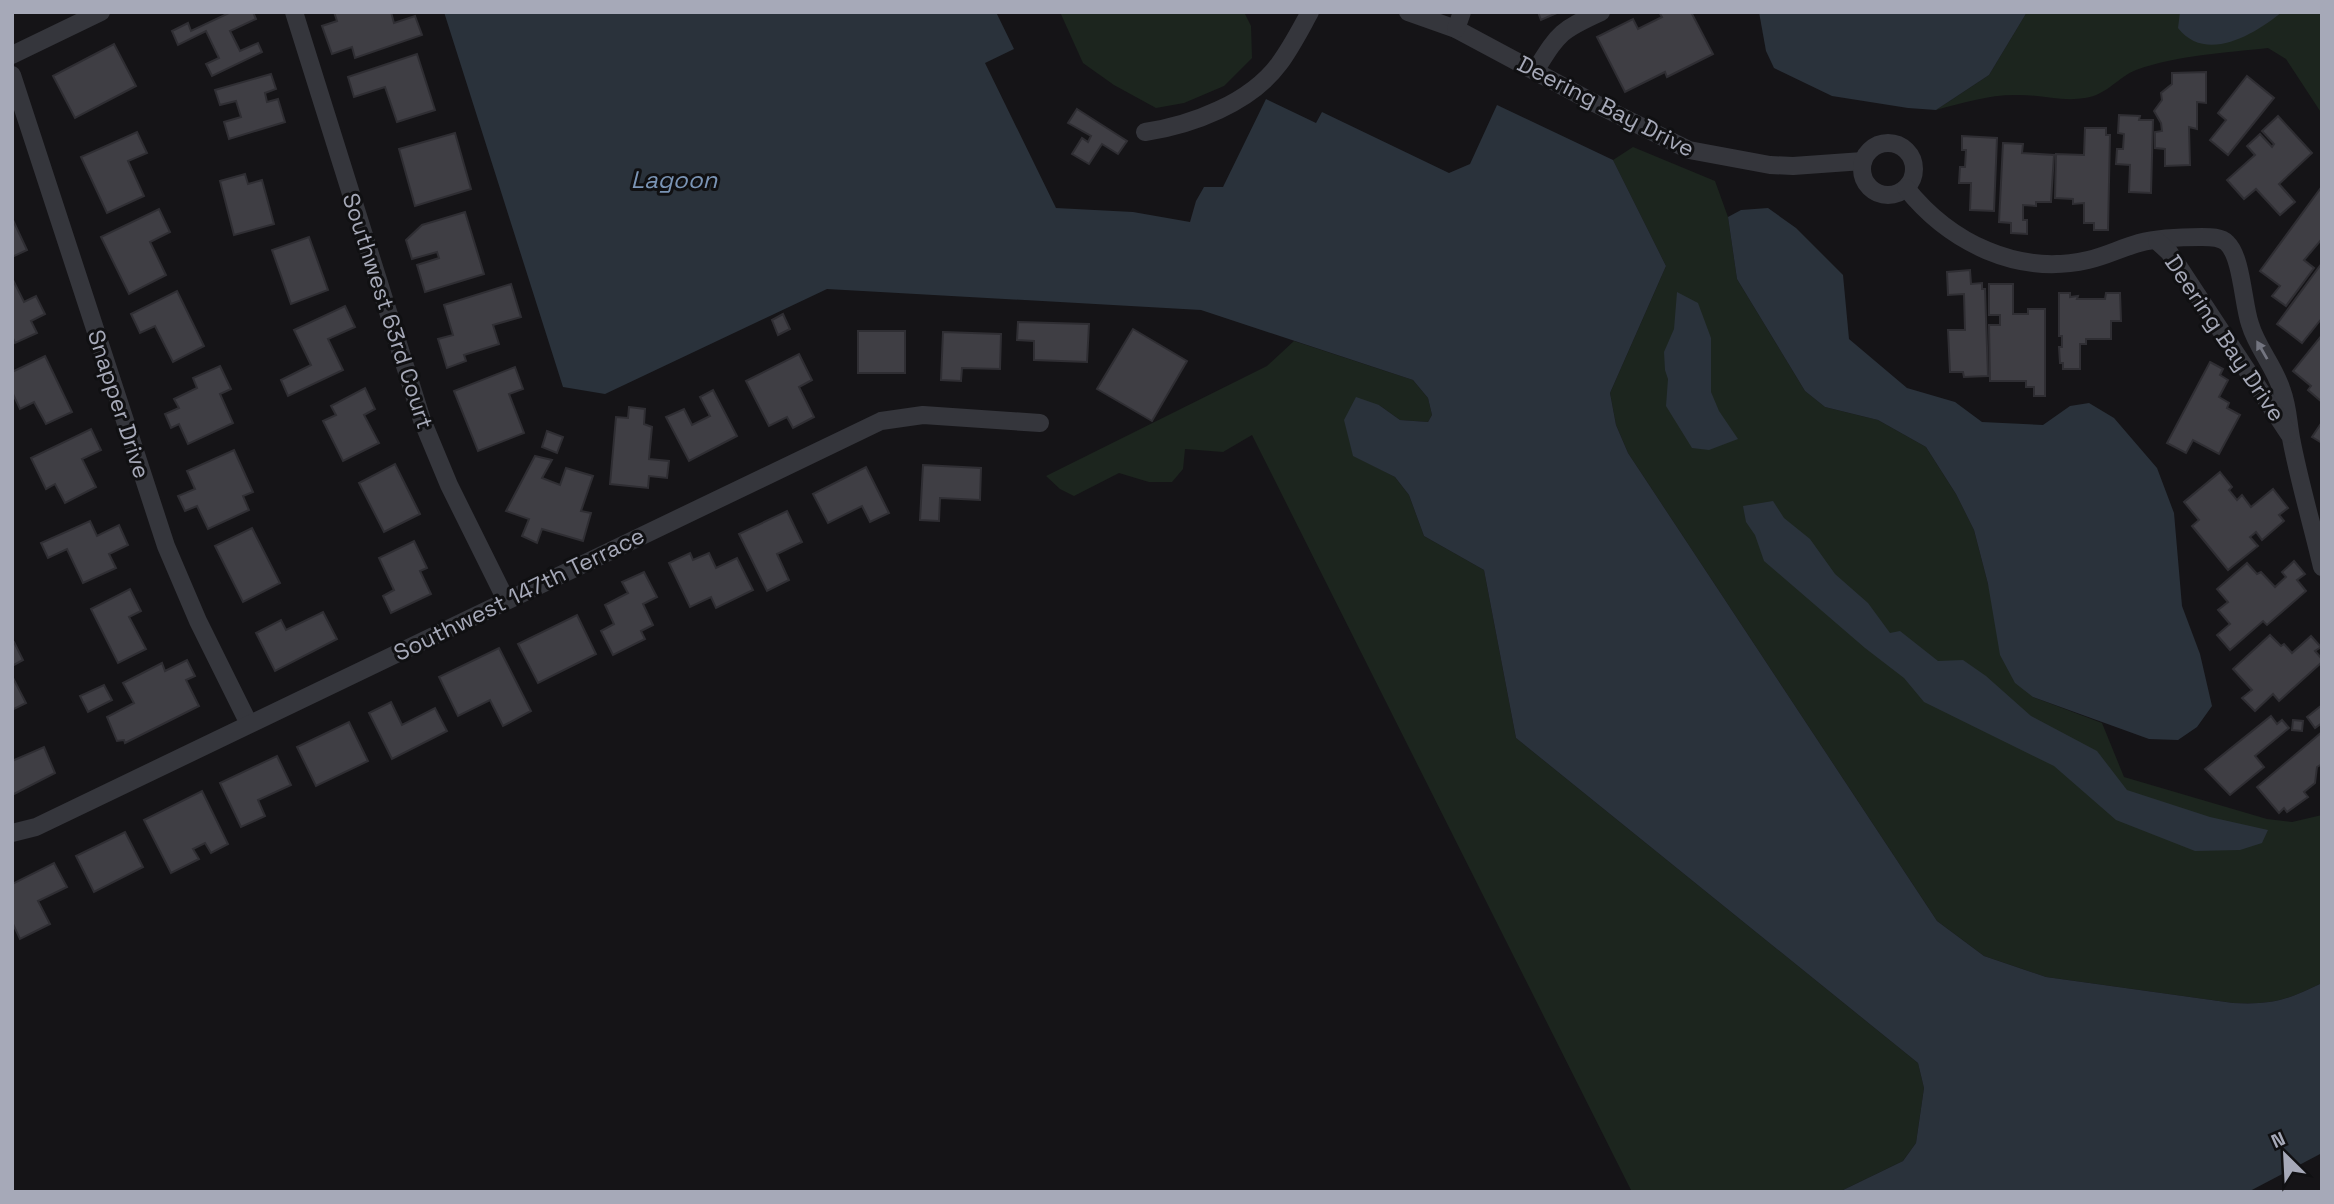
<svg xmlns="http://www.w3.org/2000/svg" width="2334" height="1204" font-family="'Space Grotesk',sans-serif">
<rect width="100%" height="100%" fill="#151417"/>
<g fill="#1c251e">
<polygon points="1060,12 1244,12 1251,26 1252,58 1224,86 1184,103 1156,108 1114,85 1083,63"/>
<path d="M2027,12H2322V114L2286,59L2268,48C2224,53 2178,55 2136,70C2118,77 2107,95 2085,98C2061,102 2039,94 2015,95C1988,95 1962,103 1936,110L1989,75Z"/>
<path d="M1633,147L1715,181L1728,217L1737,279L1805,391L1825,407L1878,420L1926,447L1956,494L1974,530L1988,584L2033,697L2102,723L2124,777L2267,819L2292,822L2322,815V983C2287,1000 2272,1005 2233,1003L2046,977L1984,956L1937,921L1628,453L1616,425L1610,393L1666,266L1613,160Z"/>
<polygon points="1294,341 1413,380 1428,398 1432,415 1428,422 1400,420 1379,405 1353,455 1395,477 1409,495 1424,536 1484,570 1516,738 1918,1063 1924,1088 1916,1143 1903,1161 1839,1192 1632,1192 1252,435 1223,452 1185,449 1183,469 1172,482 1149,482 1119,473 1074,496 1060,489 1046,476 1267,366"/>
</g>
<g fill="#2a323b">
<path d="M444,12H996L1014,49L985,63L1056,208L1133,212L1190,222L1196,201L1204,187H1223L1266,99L1316,123L1322,112L1449,173L1470,164L1497,105L1613,160L1666,266L1610,393L1616,425L1628,453L1937,921L1984,956L2046,977L2233,1003C2272,1005 2287,1000 2322,983V1153L2248,1192H1839L1903,1161L1916,1143L1924,1088L1918,1063L1516,738L1484,570L1424,536L1409,495L1395,477L1353,456L1344,420L1356,397L1379,405L1400,420L1428,422L1432,415L1428,398L1413,380L1201,310L827,289L605,394L563,387Z"/>
<polygon points="1759,12 2027,12 1989,75 1936,110 1908,108 1832,96 1774,68 1766,51"/>
<path d="M2180,12H2282C2255,34 2206,64 2178,28Z"/>
<polygon points="1768,208 1796,228 1843,275 1849,339 1907,388 1955,402 1982,422 2043,425 2070,406 2089,403 2114,418 2157,468 2174,513 2182,606 2200,654 2212,706 2197,727 2178,740 2149,739 2033,697 2015,683 2000,655 1988,584 1974,530 1956,494 1926,447 1878,420 1825,407 1805,391 1737,279 1728,217 1741,210"/>
<polygon points="1677,292 1698,303 1711,338 1711,392 1719,411 1738,439 1709,450 1692,448 1666,406 1668,379 1665,370 1664,352 1674,329"/>
<polygon points="1773,501 1784,518 1810,539 1835,574 1868,603 1890,633 1900,631 1938,661 1963,660 1986,676 2031,716 2097,751 2127,790 2210,817 2268,830 2262,843 2240,850 2195,851 2116,820 2054,766 1924,702 1904,678 1865,648 1764,561 1755,535 1746,522 1743,506"/>
</g>
<g fill="#3f3e44" stroke="#2f2e33" stroke-width="2">
<polygon points="231,12 253,12 256,19 230,31 240,51 258,43 262,52 212,76 206,64 219,58 206,31 178,45 172,31 188,23 191,31"/>
<polygon points="334,12 391,12 394,23 415,16 422,35 355,58 352,47 332,54 322,26 337,21"/>
<polygon points="1538,12 1559,12 1541,20"/>
<polygon points="1659,12 1691,12 1713,54 1667,77 1665,72 1625,92 1597,37 1633,19 1638,29 1662,17"/>
<polygon points="114,44 136,86 75,118 53,76"/>
<polygon points="417,54 435,110 397,122 385,87 354,97 348,77"/>
<polygon points="2206,72 2206,103 2197,102 2197,129 2189,127 2190,165 2165,166 2165,149 2155,148 2155,132 2162,131 2161,123 2154,111 2162,100 2161,93 2172,84 2172,73"/>
<polygon points="271,74 276,89 265,93 267,102 278,99 285,122 229,139 224,122 241,117 236,101 220,105 215,90"/>
<polygon points="2247,76 2274,98 2228,155 2210,140 2226,120 2218,113"/>
<polygon points="1077,109 1127,141 1118,154 1102,144 1089,164 1072,154 1082,138 1088,142 1091,136 1068,123"/>
<polygon points="2119,115 2140,116 2139,120 2153,120 2151,193 2129,192 2130,165 2116,164 2117,149 2123,149 2124,134 2118,133"/>
<polygon points="2278,116 2312,153 2279,184 2295,202 2280,215 2256,189 2244,199 2227,180 2255,155 2247,146 2260,134 2272,147 2274,144 2262,131"/>
<polygon points="2085,128 2106,128 2106,135 2110,135 2108,230 2094,230 2094,223 2084,223 2084,203 2073,204 2073,199 2055,198 2056,154 2084,155"/>
<polygon points="137,132 147,153 128,161 144,196 107,213 81,157"/>
<polygon points="455,133 471,189 415,206 399,149"/>
<polygon points="1962,136 1997,138 1994,211 1970,210 1971,183 1959,183 1960,167 1965,167 1966,150 1962,150"/>
<polygon points="2003,143 2023,144 2022,153 2054,155 2051,202 2036,202 2036,206 2023,205 2023,220 2027,220 2027,234 2011,233 2011,223 1999,222"/>
<polygon points="245,174 248,184 262,180 274,224 234,235 220,181"/>
<polygon points="2320,189 2322,191 2322,239 2304,260 2314,268 2286,306 2272,296 2280,286 2260,271"/>
<polygon points="159,209 170,232 150,242 166,275 129,294 101,237"/>
<polygon points="465,212 484,274 425,292 417,265 439,258 437,252 412,259 406,240 422,225"/>
<polygon points="12,218 27,250 12,257"/>
<polygon points="309,237 328,290 291,304 272,250"/>
<polygon points="2322,263 2322,318 2302,343 2277,324"/>
<polygon points="1970,270 1971,284 1982,283 1982,289 1985,289 1988,376 1964,377 1963,372 1950,372 1948,330 1965,330 1964,294 1948,295 1947,272"/>
<polygon points="12,278 24,302 36,296 45,314 31,321 37,333 15,343 12,336"/>
<polygon points="511,284 521,317 493,325 499,344 464,355 466,361 447,368 438,339 453,335 444,305"/>
<polygon points="1989,284 2013,284 2013,314 2028,314 2028,309 2045,309 2045,396 2034,396 2034,387 2026,387 2026,381 1990,381 1989,325 2000,325 2000,315 1989,315"/>
<polygon points="177,291 204,346 173,362 155,326 140,333 131,314"/>
<polygon points="2059,293 2070,293 2070,297 2078,296 2077,299 2105,299 2106,293 2120,293 2121,321 2111,321 2111,339 2086,339 2086,344 2080,344 2080,369 2063,369 2063,363 2060,363 2059,347 2062,347 2062,336 2059,336"/>
<polygon points="345,306 355,327 328,339 343,370 288,396 281,380 311,365 294,330"/>
<polygon points="783,314 790,329 778,335 772,320"/>
<polygon points="1018,322 1089,324 1087,362 1034,360 1034,341 1017,340"/>
<polygon points="1133,329 1187,361 1152,421 1097,389"/>
<rect x="858" y="331" width="47" height="42"/>
<polygon points="943,332 1001,334 1000,369 962,368 961,381 941,380"/>
<polygon points="2322,335 2322,402 2308,390 2311,386 2293,371"/>
<polygon points="799,354 812,380 799,387 814,417 793,428 787,417 769,426 746,381"/>
<polygon points="45,356 72,412 46,424 34,402 20,409 12,392 12,372"/>
<polygon points="2210,362 2223,369 2220,375 2228,380 2219,397 2229,403 2227,408 2240,415 2219,454 2193,440 2186,453 2167,443"/>
<polygon points="220,366 231,389 220,394 233,423 188,444 179,424 171,428 165,414 179,408 174,399 197,388 193,378"/>
<polygon points="515,367 523,389 509,394 524,433 478,451 454,391"/>
<polygon points="365,388 375,409 364,415 379,443 343,461 323,421 336,415 331,406"/>
<polygon points="713,390 737,436 689,461 666,417 684,409 692,425 710,416 700,397"/>
<polygon points="629,407 645,409 644,424 652,427 649,459 669,461 667,478 649,476 648,488 610,484 616,417 628,418"/>
<polygon points="2322,422 2322,443 2312,437"/>
<polygon points="91,429 101,450 82,459 96,487 65,503 55,484 46,489 31,458"/>
<polygon points="547,431 563,437 557,453 542,447"/>
<polygon points="234,450 253,492 243,496 249,510 208,529 197,506 185,511 178,496 195,489 187,471"/>
<polygon points="535,456 552,460 542,478 560,485 566,468 593,476 581,511 591,513 583,541 542,529 537,543 522,536 529,519 506,511"/>
<polygon points="395,464 420,514 384,532 359,483"/>
<polygon points="923,465 981,468 980,500 940,498 939,521 920,520"/>
<polygon points="866,467 889,513 870,522 862,506 828,523 813,494"/>
<polygon points="2220,472 2232,487 2229,490 2237,500 2242,495 2251,507 2273,489 2288,508 2279,515 2284,521 2262,540 2256,532 2250,537 2258,546 2228,570 2192,526 2199,520 2184,502"/>
<polygon points="787,511 802,542 777,554 789,580 767,591 739,534"/>
<polygon points="90,521 97,536 119,525 128,545 109,554 116,568 83,583 67,549 48,558 41,543"/>
<polygon points="252,528 280,583 243,602 215,546"/>
<polygon points="414,541 427,568 420,571 431,594 391,613 383,596 394,590 379,558"/>
<polygon points="690,553 693,560 709,553 716,568 737,558 753,590 716,608 711,597 690,607 669,563"/>
<polygon points="2294,561 2305,574 2297,580 2306,591 2267,625 2263,621 2230,650 2217,635 2230,624 2218,610 2228,602 2217,589 2247,563 2257,574 2261,572 2275,587 2286,577 2282,572"/>
<polygon points="644,572 657,597 643,604 653,625 641,631 645,639 613,655 601,631 614,624 605,605 628,593 622,582"/>
<polygon points="130,589 141,611 129,617 146,649 118,663 91,609"/>
<polygon points="323,612 337,639 275,671 256,633 281,620 286,630"/>
<polygon points="577,615 596,654 538,683 518,644"/>
<polygon points="2270,635 2281,646 2284,644 2292,653 2311,636 2321,647 2315,651 2322,659 2322,662 2279,701 2273,694 2255,711 2242,698 2252,690 2233,669"/>
<polygon points="14,642 23,660 12,666 12,643"/>
<polygon points="499,648 531,711 503,726 490,700 458,716 439,677"/>
<polygon points="187,660 195,676 186,680 199,706 125,743 124,740 117,741 107,717 134,703 123,683 162,663 165,671"/>
<polygon points="12,676 26,703 12,710"/>
<polygon points="104,685 112,700 88,712 80,696"/>
<polygon points="391,702 402,725 435,708 447,731 392,759 369,713"/>
<polygon points="2322,705 2322,723 2315,728 2307,717"/>
<polygon points="2271,716 2277,724 2282,720 2289,728 2255,756 2264,767 2230,795 2205,769"/>
<polygon points="2293,720 2303,721 2302,731 2292,730"/>
<polygon points="349,722 368,761 316,786 297,747"/>
<polygon points="2322,732 2322,764 2317,767 2315,783 2304,792 2308,797 2287,812 2284,808 2279,813 2257,787"/>
<polygon points="44,747 55,773 12,795 12,761"/>
<polygon points="277,756 291,785 258,800 265,816 241,827 220,783"/>
<polygon points="202,791 228,844 211,853 205,843 193,849 199,859 171,873 144,820"/>
<polygon points="125,832 143,867 94,892 76,856"/>
<polygon points="54,863 67,887 38,901 50,924 20,939 12,922 12,884"/>
</g>
<g fill="none" stroke-linecap="round" stroke-linejoin="round">
<g stroke="#35363c" stroke-width="18">
<polyline points="294,12 422,420 449,485 506,600"/>
<polyline points="1408,12 1456,29 1596,104 1689,150 1770,165 1793,166 1863,161"/>
<polyline points="1456,29 1462,12"/>
<polyline points="12,55 101,12"/>
<path d="M1535,71C1559,33 1559,31 1601,12"/>
<polyline points="12,75 166,546 198,621 249,724"/>
<path d="M1145,132C1192,125 1250,103 1279,64C1291,48 1300,30 1310,12"/>
<circle cx="1888" cy="169" r="26"/>
<path d="M1906,188C1950,243 2018,276 2088,260C2106,256 2121,248 2139,243C2158,238 2182,237 2202,237C2210,237 2221,237 2227,243C2242,257 2243,304 2250,324C2257,348 2275,367 2282,391C2288,407 2288,422 2291,438C2299,481 2312,524 2322,567"/>
<polyline points="2157,241 2169,252 2289,434"/>
<polyline points="12,833 36,827 881,421 923,415 1040,423"/>
</g>
</g>
<defs><path id="oneway-solid" d="M-6-.8H1V-3.2L6.5 0L1 3.2V.8H-6Z" transform="scale(1.75)"/></defs>
<use fill="#737580" href="#oneway-solid" transform="translate(2262 350) rotate(-120)"/>
<g text-anchor="middle" dominant-baseline="central" stroke-width="6" stroke-linejoin="round" paint-order="stroke">
<g font-size="23" fill="#a6a9b8" stroke="#101012">
<text transform="translate(1606 106) rotate(27)">Deering Bay Drive</text>
<text transform="translate(388 311) rotate(72)">Southwest 63rd Court</text>
<text transform="translate(2225 338) rotate(56)">Deering Bay Drive</text>
<text transform="translate(119 404) rotate(72)">Snapper Drive</text>
<text transform="translate(519 594) rotate(-26)">Southwest 147th Terrace</text>
</g>
<g font-size="24" font-style="italic" fill="#7a94b5" stroke="#101012">
<text x="674" y="179">Lagoon</text>
</g>
</g>
<rect width="2334" height="1204" fill="none" stroke="#a6a9b8" stroke-width="28"/>
<g transform="translate(2285 1155) rotate(336)" stroke="#101012" stroke-width="5" paint-order="stroke">
<path d="M0-5L12 26L0 18L-12 26Z" fill="#a6a9b8"/>
<text y="-10" font-size="19" font-weight="bold" text-anchor="middle" fill="#a6a9b8">N</text>
</g>
</svg>
